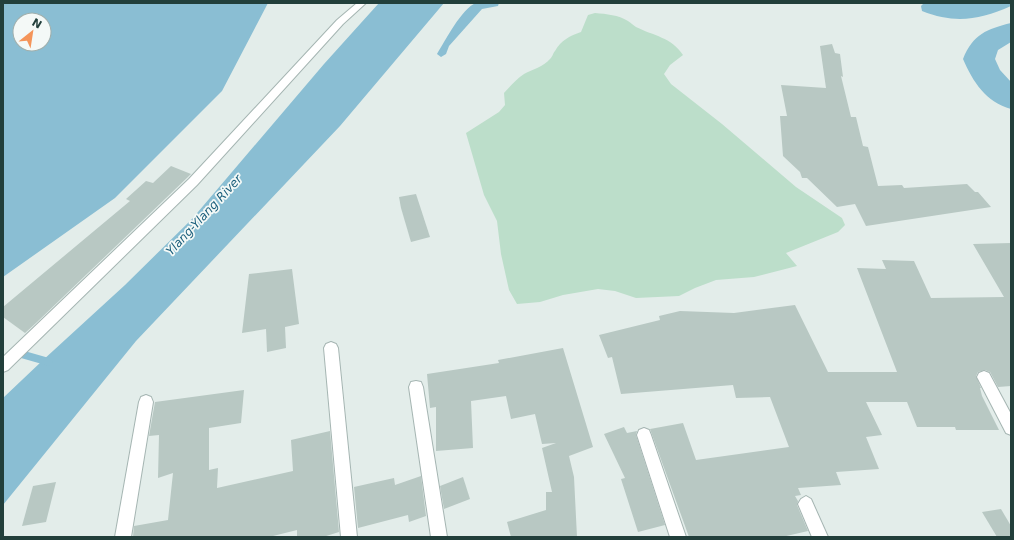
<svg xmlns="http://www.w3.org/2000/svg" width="1014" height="540" font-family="'DejaVu Sans',sans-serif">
<rect width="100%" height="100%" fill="#e3edea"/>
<path fill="#bcdeca" d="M595,13C607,14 618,15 628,21C631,23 633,25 636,27C654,36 671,37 683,55L670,65L664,74L671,84L722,124L796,187L842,218L845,225L838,232L786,253L797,266L754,277L716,280L695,288L679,296L636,298L615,291L598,289L563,295L540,302L517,304L509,290L501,254L497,221L484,195L466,133L499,112L505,105L504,93C510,87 516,79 524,74C533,69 543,67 550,59C553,56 553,53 555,51C561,40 570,36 581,32L588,15Z"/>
<g fill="#8abed3" fill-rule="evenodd">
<path d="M3,3H268L222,91L115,198L3,277ZM20,20H44V44H20Z"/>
<polygon points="379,3 444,3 340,126 136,341 3,505 3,398 42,361 125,285 192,219 324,64"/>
<path d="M476,3H499L498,6L482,9L449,46L446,54L441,57L437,54C445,41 462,8 476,3Z"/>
<path d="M924,3H1011V6C979,20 955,24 922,11L921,6Z"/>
</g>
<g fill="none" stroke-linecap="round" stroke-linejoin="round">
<polygon fill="#8abed3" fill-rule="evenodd" points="21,350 49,358 52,359 53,362 52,365 49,366 21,358 18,356 17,354 18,352"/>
<path fill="#8abed3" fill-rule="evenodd" d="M1011,23V42L998,50L995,59L1000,70L1011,82V109C986,102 973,82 963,59C973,34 987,29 1011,23Z"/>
</g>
<g fill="#b8c8c3">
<polygon points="832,44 835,53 840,54 843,77 841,76 851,117 856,117 863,146 868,147 878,186 902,185 904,188 967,184 975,192 978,192 991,207 866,226 855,204 837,207 807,178 802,178 800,172 783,156 780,116 787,116 781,85 826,88 820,46"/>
<polygon points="171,166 191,174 36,323 25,333 3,317 3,307 130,201 126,199 146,181 153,183"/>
<polygon points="416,194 430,237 411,242 401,208 399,197"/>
<polygon points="1011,243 1011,386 998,387 990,372 985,370 978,372 976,376 981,388 980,388 982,396 999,430 956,430 955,427 917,427 907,402 866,402 882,435 866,437 879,469 836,472 841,485 798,488 801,495 795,496 798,501 797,505 808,531 782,537 689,537 650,429 683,423 696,460 789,447 770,397 736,398 733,385 621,394 612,357 608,358 599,335 660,320 659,316 680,311 734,313 795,305 828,372 897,372 857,268 886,269 882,260 914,261 931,298 1004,297 973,244"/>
<polygon points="292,269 299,324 285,327 286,348 267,352 266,329 242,333 249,274"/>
<polygon points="563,348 593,447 569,456 574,477 577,537 511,537 507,522 546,510 546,492 552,492 542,448 556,443 542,444 535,414 511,419 506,396 471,401 473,448 436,451 436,407 430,408 427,374 499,363 498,360"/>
<polygon points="244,390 241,423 209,428 209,470 218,468 217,488 293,471 291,440 330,431 339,532 323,537 297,537 297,530 269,537 133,537 134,526 168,520 173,473 158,478 159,435 149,436 155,402"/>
<polygon points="624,427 627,433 637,431 636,435 665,525 638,532 621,479 625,478 604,434"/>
<polygon points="421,476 426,516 409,522 408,515 358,528 354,487 394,478 395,485"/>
<polygon points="463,477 470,499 444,509 440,486"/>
<polygon points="56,482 46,522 22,526 33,486"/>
<polygon points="1001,509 1011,526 1011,537 997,537 982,512"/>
</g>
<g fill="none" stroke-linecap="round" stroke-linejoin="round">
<defs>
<g id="minor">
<polygon points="357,3 366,3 343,24 197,185 8,370 3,372 3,357 189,179 337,20"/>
<polygon points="331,342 336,344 338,348 357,537 341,537 324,348 326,344"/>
<polygon points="984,371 989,373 1011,414 1011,435 1006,433 977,377 979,373"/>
<polygon points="416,381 421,382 423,387 447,537 431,537 409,387 411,382"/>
<polygon points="146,395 151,397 153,402 131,537 115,537 139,402 141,397"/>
<polygon points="644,428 649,430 651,435 686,537 670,537 637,435 639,430"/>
<polygon points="806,496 811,499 828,537 812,537 798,504 801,499"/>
</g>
</defs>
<use href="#minor" stroke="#a5b5b2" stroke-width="2"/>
<use href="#minor" fill="#fff" fill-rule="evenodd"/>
</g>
<g text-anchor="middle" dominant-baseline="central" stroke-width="3.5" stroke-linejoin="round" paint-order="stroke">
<g font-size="12" font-style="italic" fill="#1b5f7c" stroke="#f4f9f7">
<text transform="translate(204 215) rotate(-47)">Ylang-Ylang River</text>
</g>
</g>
<rect width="1014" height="540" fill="none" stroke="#223f3b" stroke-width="8"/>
<g transform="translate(32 32) rotate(30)"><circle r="19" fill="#f4f9f7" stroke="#a0afac"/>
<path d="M0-3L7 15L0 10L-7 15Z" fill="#f4955a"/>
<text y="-6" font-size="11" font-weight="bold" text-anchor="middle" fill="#223f3b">N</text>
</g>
</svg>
